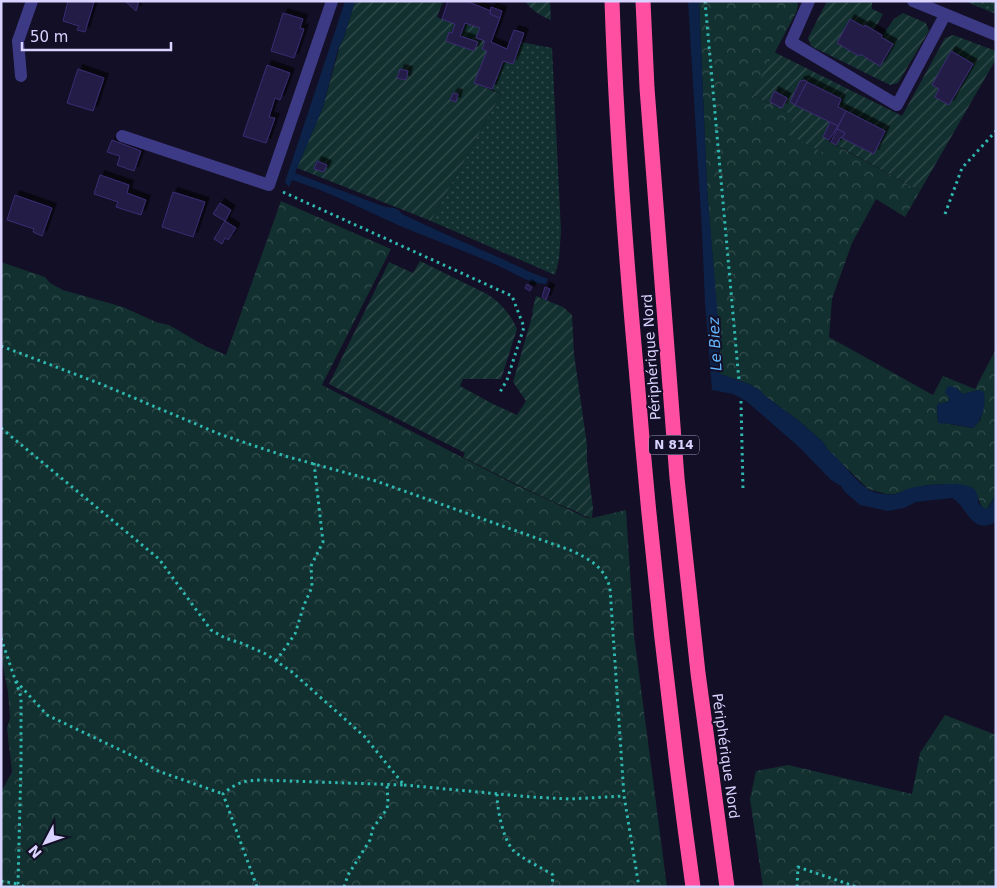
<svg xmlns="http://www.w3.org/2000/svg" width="997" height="888" font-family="'DejaVu Sans',sans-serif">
<defs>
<pattern id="grass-dots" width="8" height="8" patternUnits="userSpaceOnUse" patternTransform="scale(1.25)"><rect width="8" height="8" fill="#12302f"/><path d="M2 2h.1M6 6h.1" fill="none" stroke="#344d4e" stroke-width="1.8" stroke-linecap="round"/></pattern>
<pattern id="forest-crowns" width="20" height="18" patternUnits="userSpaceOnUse" patternTransform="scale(1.25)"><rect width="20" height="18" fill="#12302f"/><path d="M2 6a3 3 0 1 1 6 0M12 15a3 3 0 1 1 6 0" fill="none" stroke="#344d4e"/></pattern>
<pattern id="garden-furrows" width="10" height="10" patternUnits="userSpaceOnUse" patternTransform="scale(1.25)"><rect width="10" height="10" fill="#12302f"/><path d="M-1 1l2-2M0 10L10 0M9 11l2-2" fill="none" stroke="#344d4e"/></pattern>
<filter id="shadow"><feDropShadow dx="4.5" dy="-4.5" stdDeviation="0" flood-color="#0009"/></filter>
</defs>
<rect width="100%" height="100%" fill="#130f26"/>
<g fill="url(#grass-dots)">
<polygon points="964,1 996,1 996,14"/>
<polygon points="521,42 552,48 561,231 559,259 555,275 431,221 501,94 492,89 503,61 513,64"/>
</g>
<g fill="url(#forest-crowns)" fill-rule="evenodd">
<path d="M699,1H796L798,4L797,11L752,95L794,116L786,133L822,152L828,141L920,191L905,217L876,199L852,243L832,299L829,337L933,395L943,376L975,389L996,349V494L987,509L985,510C977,503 980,493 971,487L946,484L928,485L895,494H886L868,489L828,450L823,442L799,421L749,384L720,374L721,363L707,188ZM956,388L963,394L979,390L981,419L973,428L938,422L937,407L938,404L947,402L950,398L948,395Z"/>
<polygon points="281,201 391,249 322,385 514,484 587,518 592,518 626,510 634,635 667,887 1,887 1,792 12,772 7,728 10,718 8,692 1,657 1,262 45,277 50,283 63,290 123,307 156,322 169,325 205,346 226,355"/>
<polygon points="945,715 996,735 996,887 763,887 750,799 756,771 788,765 912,794 920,753"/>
</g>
<g fill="url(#garden-furrows)">
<polygon points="355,1 443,1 437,17 455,24 452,33 449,33 446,41 474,51 477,42 460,36 465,23 480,28 476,38 485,41 482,49 487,51 474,83 501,94 431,221 297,168 323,107 340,45 344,37"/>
<path d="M525,1H550L551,20C541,16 532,11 525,1Z"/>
<polygon points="827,1 872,1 872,9 883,14 874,30 865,25 837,43 858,56 860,54 880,66 893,44 881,37 894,19 903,13 926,23 929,31 898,83 890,85 811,46 808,38"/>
<polygon points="953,35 996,51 996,59 920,191 831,142 836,145 841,137 874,154 885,131 838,107 841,99 805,80 800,81 790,102 830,122 823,136 829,140 822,152 785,133 794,116 752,95 774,52 902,116 945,38"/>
<path d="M420,261L487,294C500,302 511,315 517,329L501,379H463L460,386L493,404L517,415L526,401L513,382L533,313L532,312L536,296L563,307L572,315L574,354L587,445V461L593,508L592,518C585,517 581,514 575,511C536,495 500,476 463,457L465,453L329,384L389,262L413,273Z"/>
</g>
<g fill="#0c2248">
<path d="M345,1H355L344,37L338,49L323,107L295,173L385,207C393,208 397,207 402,214C431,228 461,241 491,254C510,262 528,272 548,279L546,284L536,283L525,279C484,257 440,243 398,225C363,209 329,192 292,180L289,187L285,182Z"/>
<path d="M688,1H699L707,188L719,331L720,374L749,384L760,390L765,396L799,421L823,442L828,450C844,462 858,488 877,493C883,494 889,495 896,494C901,492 905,490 910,488C921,485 966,480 974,489C977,492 979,499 978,503L985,509L989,507L996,494V522C971,536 968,507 952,498L916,502L904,508L888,511L860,505L845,492L841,486L831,480L798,446L746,401L733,394L712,390L705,302L702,232Z"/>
<path d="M950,386L956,388L963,394L979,390L984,392C986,405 983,419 973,428L945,423L941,424L938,422L937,407L938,404L947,402L950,399L945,392L947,387Z"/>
</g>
<g fill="#241b47" stroke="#3b2d73" filter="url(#shadow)">
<polygon points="68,1 94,2 85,32 77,30 79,26 63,21"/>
<polygon points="139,1 136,11 126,2 126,1"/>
<polygon points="448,1 466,1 491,11 490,14 500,18 491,42 507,49 514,30 524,33 513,64 503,61 492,89 474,83 487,51 482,49 485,41 476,38 480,28 465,23 460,36 478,42 474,51 446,41 449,32 452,33 455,24 442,19"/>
<polygon points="491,7 502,11 500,18 490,14"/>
<polygon points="283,13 303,19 300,28 304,29 294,58 271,51"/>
<polygon points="850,19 864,27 865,25 882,35 881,37 893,44 880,66 860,54 859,56 837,43"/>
<polygon points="951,51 973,64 949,105 935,97 939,89 932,85"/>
<polygon points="267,65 290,73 280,100 275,98 269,117 275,118 266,143 243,136"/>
<polygon points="78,69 104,78 93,111 67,103"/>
<polygon points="400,69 408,71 406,80 397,78"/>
<polygon points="805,80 807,82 795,105 790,102 800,81"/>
<polygon points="807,82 841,99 838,107 846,111 838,126 795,105"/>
<polygon points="774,91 787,98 782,108 770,102"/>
<polygon points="453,93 458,94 456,102 450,100"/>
<polygon points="846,111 885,131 874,154 842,138 845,133 837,129"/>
<polygon points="830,122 838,126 829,140 823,137"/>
<polygon points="837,129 845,133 842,138 841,137 836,145 831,142"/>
<polygon points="112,140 141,151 134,171 117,165 120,156 107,152"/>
<polygon points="317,161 327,165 324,172 314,169"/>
<polygon points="100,175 129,185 127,193 146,200 141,215 116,207 118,202 94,194"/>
<polygon points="173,192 205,202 193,237 162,227"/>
<polygon points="15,195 52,208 42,236 33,232 34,229 7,220"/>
<polygon points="220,203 231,210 225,221 213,214"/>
<polygon points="225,221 236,228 228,240 225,238 222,244 214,239"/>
<polygon points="527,284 532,287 530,291 525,288"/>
<polygon points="545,287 550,289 546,300 542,297"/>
</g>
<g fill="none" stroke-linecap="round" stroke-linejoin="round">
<g stroke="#2fb8b0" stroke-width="3" stroke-dasharray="2.5 4" stroke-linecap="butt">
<polyline points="705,1 739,381"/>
<polyline points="283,192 512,296 524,327 507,380 500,392"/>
<polyline points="945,214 962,168 996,131"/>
<path d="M1,346L101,384L222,435L285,456L376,481L570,550C589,559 604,566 610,588L624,796"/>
<polyline points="741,401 743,490"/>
<path d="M1,428L159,559L211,630L225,638L241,643L266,654L292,672L364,736L404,785L261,780C243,781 237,782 223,794L257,887"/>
<polyline points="1,638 21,697 21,763 18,884 25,887"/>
<polyline points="276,661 295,634 304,605 312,587 311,566 323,542 314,463"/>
<polyline points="16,681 47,715 135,757 158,771 223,794"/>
<polyline points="404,785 531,797 570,799 624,796 639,887"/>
<path d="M497,794C497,809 503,839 513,850C519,857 544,869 553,875L552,887"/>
<polyline points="1,881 18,884"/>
<polyline points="344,887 348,875 370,840 373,828 387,809 388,802 387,785"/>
<polyline points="797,887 798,867 857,887"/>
</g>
<g stroke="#3d3a85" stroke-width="12">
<polyline points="809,1 791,42 897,105 945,15"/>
<polyline points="913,1 996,35"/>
<polyline points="21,76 18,41 32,1"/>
<polyline points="122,136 269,185 332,1"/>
</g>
<g stroke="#ff4fa3" stroke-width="15">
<path d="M612,1C616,124 625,245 636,367C650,541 669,714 693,887"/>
<polyline points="643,1 647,88 677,478 698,673 727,887"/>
</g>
</g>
<g text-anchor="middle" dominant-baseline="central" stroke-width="4" stroke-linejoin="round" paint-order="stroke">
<rect fill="#130f26" stroke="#9e99be" stroke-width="1" x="649" y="435.5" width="50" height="19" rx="4"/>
<g font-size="12" font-weight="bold" fill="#d9d4ff">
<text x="674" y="445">N 814</text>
</g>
<g font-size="14" fill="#d9d4ff" stroke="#130f26">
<text transform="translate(651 357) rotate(-94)">Périphérique Nord</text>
<text transform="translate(726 756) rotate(82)">Périphérique Nord</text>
</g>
<g font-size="15" font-style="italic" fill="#62b6ff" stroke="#130f26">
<text transform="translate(715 344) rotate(-93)">Le Biez</text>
</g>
</g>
<rect width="997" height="888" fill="none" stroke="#d9d4ff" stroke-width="5"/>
<g transform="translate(45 843) rotate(229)" stroke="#130f26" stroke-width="4" paint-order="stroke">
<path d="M0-4L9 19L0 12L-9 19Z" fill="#d9d4ff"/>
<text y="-8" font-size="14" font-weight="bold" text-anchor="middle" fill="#d9d4ff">N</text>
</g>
<path d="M22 42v8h149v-8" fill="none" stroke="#d9d4ff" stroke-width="2.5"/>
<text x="30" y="42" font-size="15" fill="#d9d4ff" stroke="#130f26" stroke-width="4" paint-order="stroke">50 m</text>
</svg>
